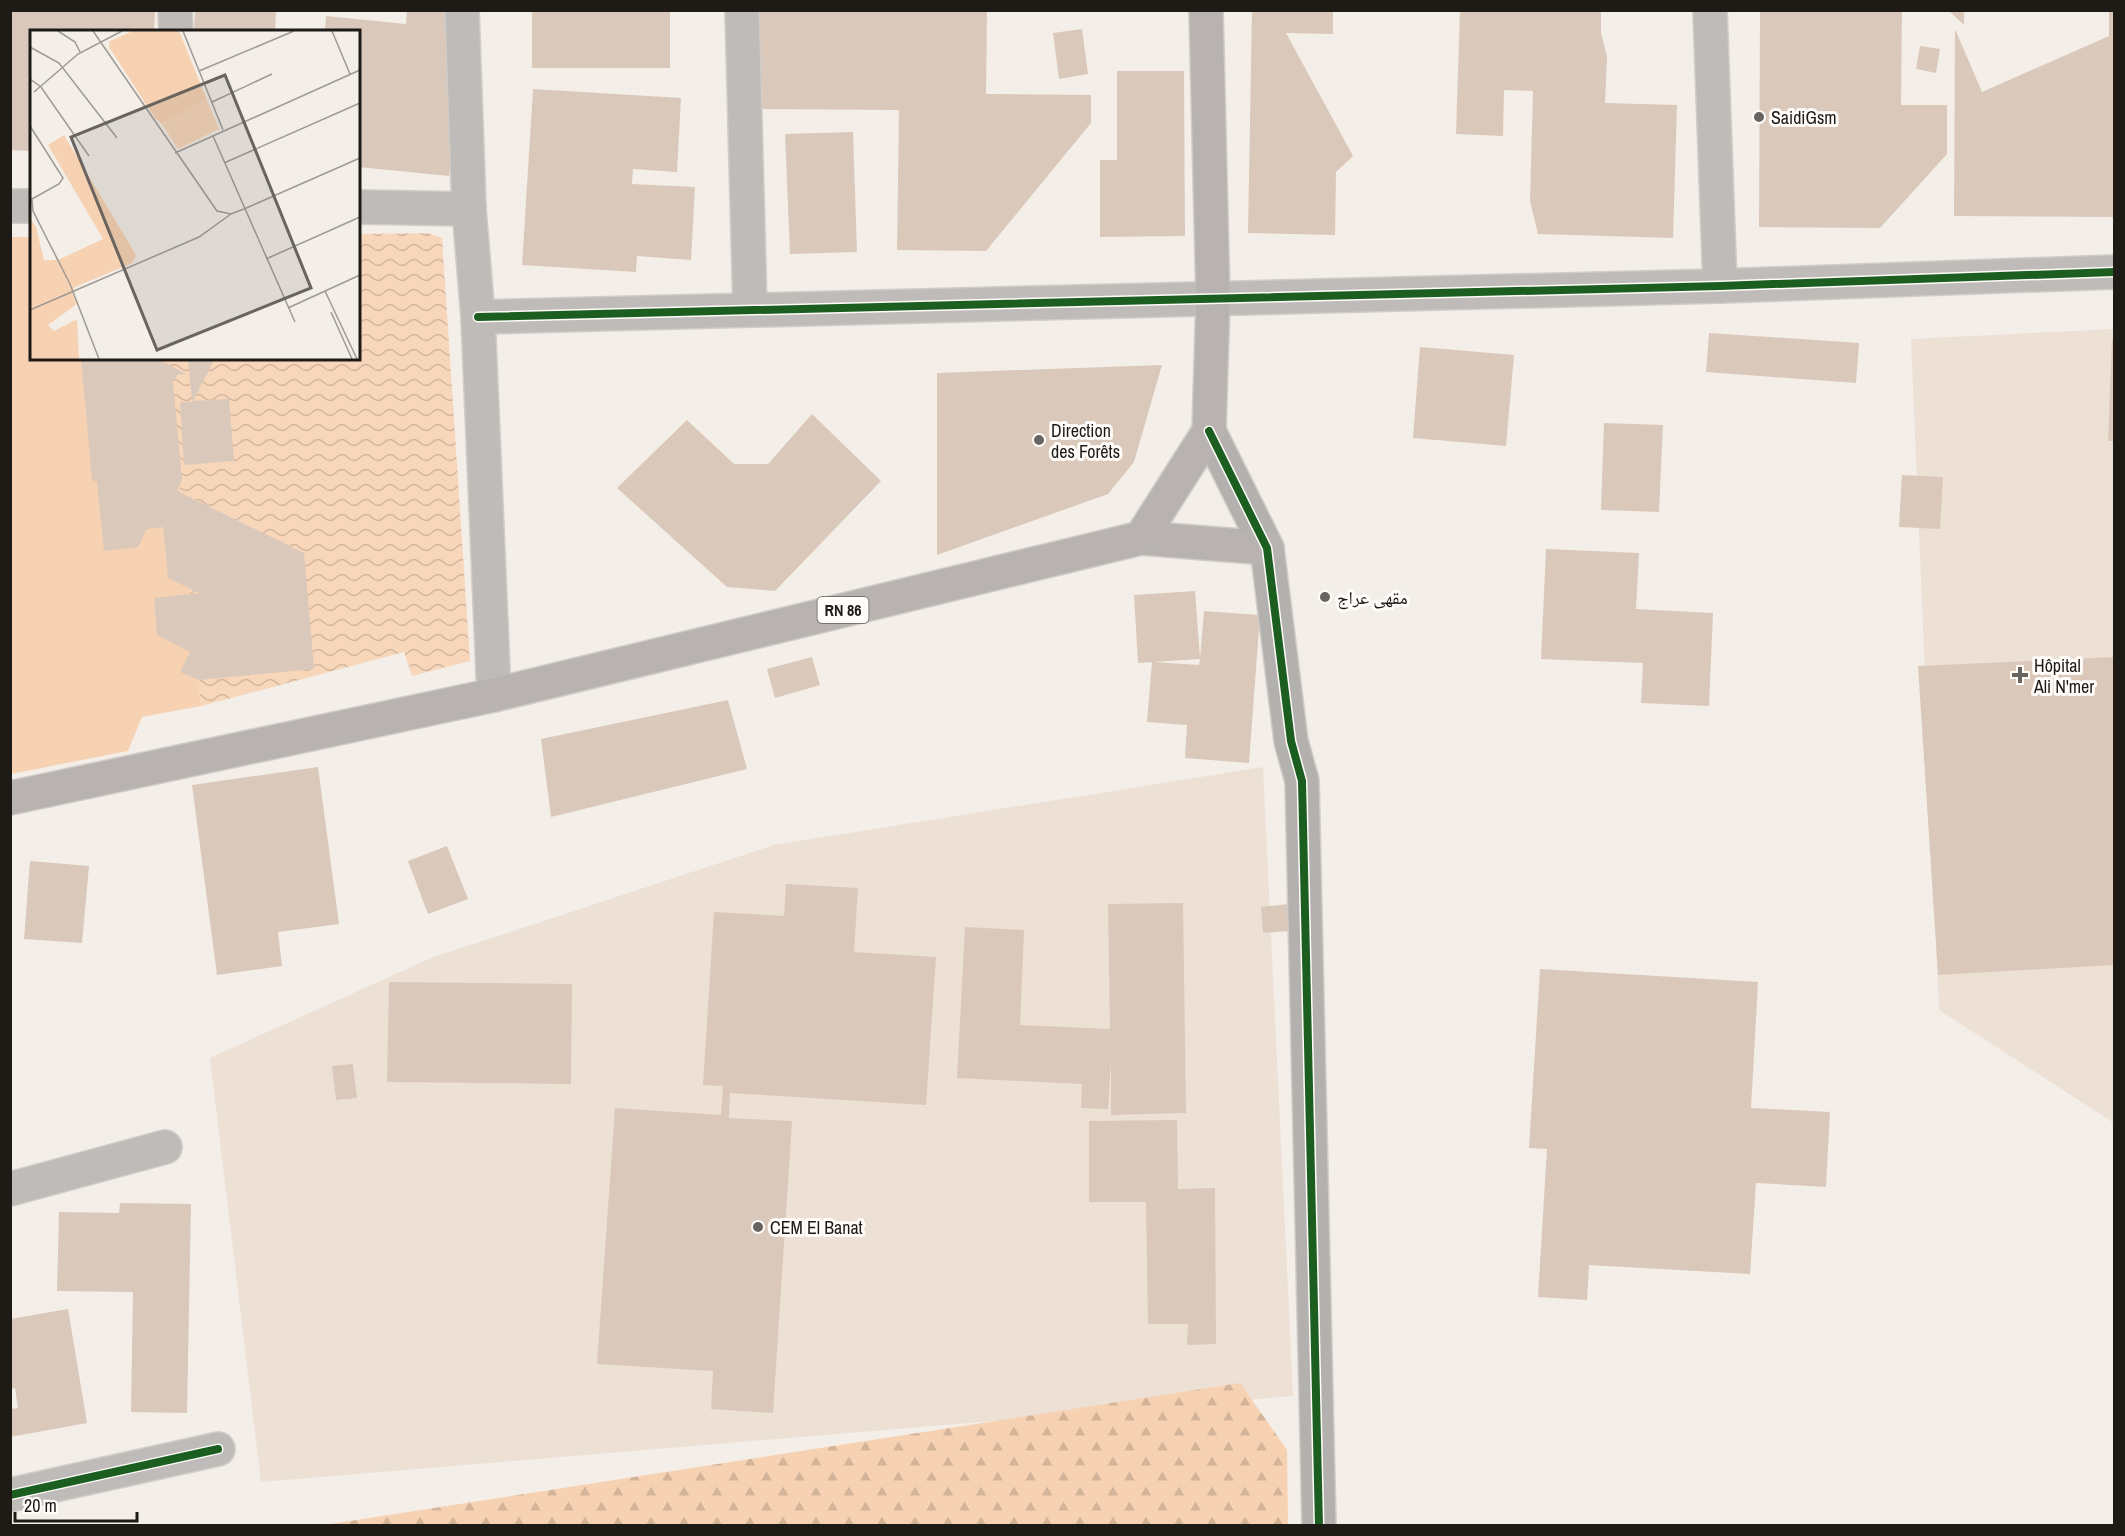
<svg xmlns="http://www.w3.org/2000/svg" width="2125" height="1536" font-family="'Archivo Narrow','Noto Naskh Arabic',sans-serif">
<defs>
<pattern id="forest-firs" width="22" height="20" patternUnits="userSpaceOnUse" patternTransform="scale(1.5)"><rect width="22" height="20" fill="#f7d2b2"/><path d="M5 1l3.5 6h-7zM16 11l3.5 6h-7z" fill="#d3b498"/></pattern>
<pattern id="water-waves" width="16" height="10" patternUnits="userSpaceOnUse" patternTransform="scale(1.5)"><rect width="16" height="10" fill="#f8d6ba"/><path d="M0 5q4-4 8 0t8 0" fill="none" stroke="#d4b79f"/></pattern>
</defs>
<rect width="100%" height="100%" fill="#f4eee8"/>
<g fill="#ede0d5">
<polygon points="2114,329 2114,1123 1939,1010 1911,339"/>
<polygon points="1263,767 1293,1396 261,1482 210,1058 431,958 774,845"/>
</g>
<polygon fill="url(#forest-firs)" points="1240,1383 1287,1450 1288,1525 324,1525"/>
<polygon fill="#f7d2b2" points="10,237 31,237 32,358 168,359 201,706 142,717 128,751 11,774"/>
<polygon fill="url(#water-waves)" points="428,233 442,238 470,661 412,676 404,652 201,706 168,359 358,358 359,234"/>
<g fill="#dac9ba" fill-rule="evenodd">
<polygon points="10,10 155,10 154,32 32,32 32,151 10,150"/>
<polygon points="195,10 276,10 275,32 194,32"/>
<polygon points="407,10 466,10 449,176 358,167 358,32 325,32 326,16 406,24"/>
<rect x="532" y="10" width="138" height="58"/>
<polygon points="757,10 987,10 986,94 1091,95 1091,123 986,251 897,250 899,110 755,109"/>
<polygon points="1252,10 1333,10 1333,34 1286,33 1353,156 1336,172 1335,235 1248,233"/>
<polygon points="1460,10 1601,10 1601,33 1607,57 1605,103 1677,105 1673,238 1538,234 1530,201 1533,91 1504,90 1503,136 1456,134"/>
<polygon points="1760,10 1902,10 1901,105 1947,105 1947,154 1880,228 1759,227"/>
<polygon points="1948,10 1964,10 1964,25"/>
<polygon points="2109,10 2114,10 2114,217 1954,216 1955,29 1982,92 2109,36"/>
<polygon points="1082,29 1088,74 1059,79 1053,33"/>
<polygon points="1920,46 1940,49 1936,73 1916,69"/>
<polygon points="1117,71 1184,71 1185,236 1100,237 1100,160 1117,160"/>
<polygon points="533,89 681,98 677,172 633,169 632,184 695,187 691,260 637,256 636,272 522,265"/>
<polygon points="853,132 857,252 790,254 785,134"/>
<polygon points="1709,333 1859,343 1856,383 1706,372"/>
<polygon points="2112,339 2114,339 2114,441 2108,441"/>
<polygon points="1420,347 1514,355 1506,446 1413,438"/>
<polygon points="81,358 174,358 162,361 186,374 177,375 173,383 182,479 177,491 304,553 314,669 199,680 180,672 190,652 157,635 154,598 199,593 168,578 163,527 147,529 138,547 104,551 97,482 92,480"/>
<polygon points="188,358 215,358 193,401 229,399 234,461 184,465 180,402 192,402"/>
<polygon points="1162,365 1134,462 1108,494 937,555 937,373"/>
<polygon points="812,414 881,481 775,591 727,587 617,488 687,420 734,464 768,464"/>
<polygon points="1604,423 1663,425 1659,512 1601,510"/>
<polygon points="1902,475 1943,477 1940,529 1899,527"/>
<polygon points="1546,549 1639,553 1636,609 1713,613 1709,706 1641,703 1643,663 1541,659"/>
<path d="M1195,591L1200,658L1204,611L1260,615L1249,763L1185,758L1187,725L1147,722L1152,662L1138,663L1134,595ZM1200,659L1199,665L1153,662Z"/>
<polygon points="812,657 820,685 775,698 767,669"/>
<polygon points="2114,657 2114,965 1938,975 1918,666"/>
<polygon points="728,700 747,769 551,817 541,739"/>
<polygon points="318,767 339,924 278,932 282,966 217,975 192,785"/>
<polygon points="447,846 468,899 428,914 408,861"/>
<polygon points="30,861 89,866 82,943 24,939"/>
<polygon points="786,884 858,888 854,952 936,957 926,1105 730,1093 729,1118 792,1121 773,1413 711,1409 713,1371 597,1364 615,1108 721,1115 723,1086 703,1085 714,912 784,916"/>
<polygon points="1183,903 1186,1113 1111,1115 1111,1060 1108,1109 1081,1108 1082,1084 957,1078 965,927 1024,930 1020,1025 1110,1029 1108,904"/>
<polygon points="1288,904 1290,931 1263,933 1261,907"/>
<polygon points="1540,969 1758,982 1751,1108 1830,1112 1826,1187 1756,1183 1750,1274 1589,1265 1587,1300 1538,1297 1547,1149 1529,1148"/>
<polygon points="389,982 572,984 571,1084 387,1082"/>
<polygon points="353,1064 357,1098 336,1100 332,1066"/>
<polygon points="1177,1120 1178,1189 1215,1188 1216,1344 1187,1345 1188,1324 1148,1324 1146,1202 1089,1202 1089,1121"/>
<polygon points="120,1203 191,1204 187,1413 131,1412 133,1292 57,1291 59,1212 119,1213"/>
<polygon points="68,1309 87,1423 10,1437 10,1409 18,1408 15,1388 10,1389 10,1319"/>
</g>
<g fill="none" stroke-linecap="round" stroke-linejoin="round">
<defs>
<g id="street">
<polyline points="175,10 176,32"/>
<polyline points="462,10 469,209 478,317 494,695"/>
<polyline points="742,10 750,309"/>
<polyline points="1710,10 1720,286"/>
<polyline points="10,206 32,206"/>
<polyline points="358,207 469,209"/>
<polyline points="478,317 1720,286 2114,272"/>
<polyline points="10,1189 165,1147"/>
<polyline points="10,1495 218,1449"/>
</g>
<polyline id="secondary" points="1209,431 1267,548 1291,741 1302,781 1319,1526"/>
<g id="primary">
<polyline points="1141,538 1267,548"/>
<polyline points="10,798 494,695 1141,538 1209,431 1213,299 1206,10"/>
</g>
</defs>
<use href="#street" stroke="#d1ccc7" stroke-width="36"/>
<use href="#secondary" stroke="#d1ccc7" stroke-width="36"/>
<use href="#primary" stroke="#d1ccc7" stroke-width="36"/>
<use href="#street" stroke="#bebbb8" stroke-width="33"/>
<use href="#secondary" stroke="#b3b1ae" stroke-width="33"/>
<use href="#primary" stroke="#b8b3b1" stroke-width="33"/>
<defs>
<g id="cycleway">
<polyline points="478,317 1720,286 2114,272"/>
<polyline points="1209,431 1267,548 1291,741 1302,781 1319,1526"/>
<polyline points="10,1495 218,1449"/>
</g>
</defs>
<use href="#cycleway" stroke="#fffcfa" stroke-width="11"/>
<use href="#cycleway" stroke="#1b5e20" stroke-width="8"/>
</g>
<g fill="#696460" stroke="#fffcfa" stroke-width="2">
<circle cx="1759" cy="117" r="6"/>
<circle cx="1039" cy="440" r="6"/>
<circle cx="1325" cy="597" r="6"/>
<path d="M2017 666h6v6h6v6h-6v6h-6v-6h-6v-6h6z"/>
<circle cx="758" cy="1227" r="6"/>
</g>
<g text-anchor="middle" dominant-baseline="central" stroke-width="6" stroke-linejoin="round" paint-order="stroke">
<rect fill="#fffcfa" stroke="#625e5a" stroke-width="1.5" x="817.5" y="597" width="51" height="26" rx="4.5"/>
<g font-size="16" font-weight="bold" fill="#1e1a16">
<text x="843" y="610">RN 86</text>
</g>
<g font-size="18" fill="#1e1a16" stroke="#fffcfa" text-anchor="start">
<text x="1771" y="117">SaidiGsm</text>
<text x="1051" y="430">Direction<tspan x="1051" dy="21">des Forêts</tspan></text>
<text x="1337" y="597">مقهى عراج</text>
<text x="2034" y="665">Hôpital<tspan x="2034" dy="21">Ali N'mer</tspan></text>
<text x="770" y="1227">CEM El Banat</text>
</g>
</g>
<g transform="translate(30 30)">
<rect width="330" height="330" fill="#f4eee8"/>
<path d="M34,105L106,225L102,233L45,257L42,262L47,274L18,295L24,301L47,289L49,329H0V188L6,197L14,230H28L73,209L18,115Z" fill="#f7d2b2"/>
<path d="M103,1H149L177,70L132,94L125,88L79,17L80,11Z" fill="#f7d2b2"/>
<path d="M177,70L189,99L148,119L132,94Z" fill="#f8d6ba"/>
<path fill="none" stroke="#9e9994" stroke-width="1.5" d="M28,1L45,12L50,22M63,1L187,181L201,184L214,179L330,128M153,1L193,100M302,1L320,44M0,17L29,33L87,108M169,41L264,1M0,49L11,57L59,126M4,62L48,24L92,1M182,72L242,44M0,96L33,148L29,154L2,169L3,181L40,254L69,329M183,106L265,292M145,123L330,40M194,133L330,73M236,229L330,187M295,261L327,329M258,278L330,245M0,280L169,207L201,184M301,282L322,329"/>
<path fill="#696460" fill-opacity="0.15" stroke="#696460" stroke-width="3" d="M195,45L281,258L127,320L41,107Z"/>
<rect width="330" height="330" fill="none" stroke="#1e1a16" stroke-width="3"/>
</g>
<rect width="2125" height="1536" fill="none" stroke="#1e1a16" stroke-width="24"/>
<path d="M15 1512v9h122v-9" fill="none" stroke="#1e1a16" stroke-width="3"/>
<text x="24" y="1512" font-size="18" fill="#1e1a16" stroke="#fffcfa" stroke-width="4.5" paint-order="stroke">20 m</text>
</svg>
